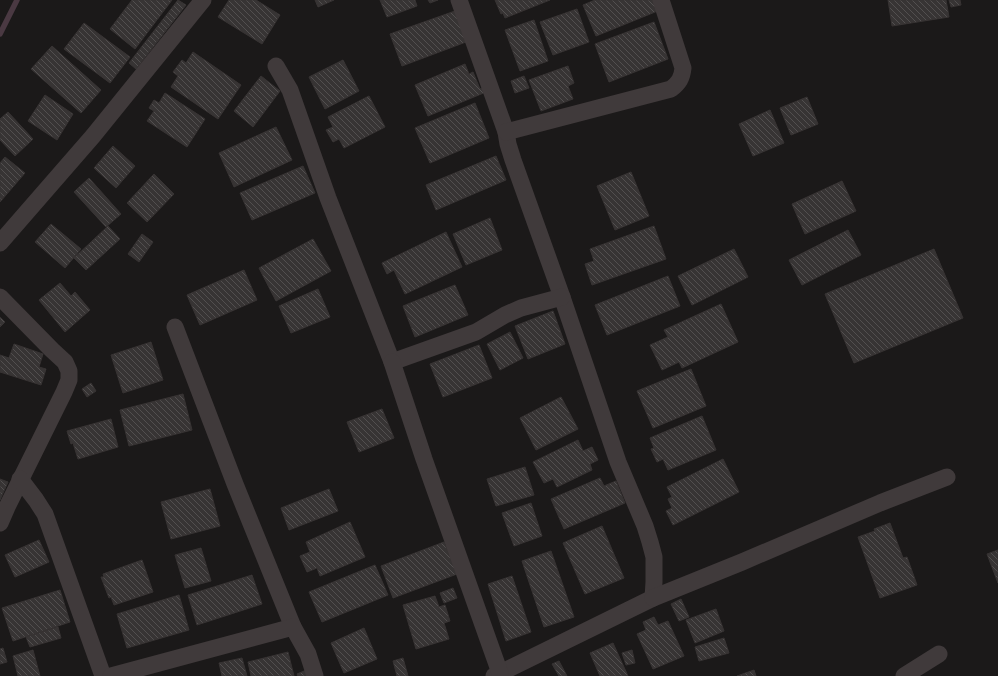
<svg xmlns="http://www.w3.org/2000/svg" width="998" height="676" font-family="Karla,sans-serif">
<defs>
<pattern id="building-back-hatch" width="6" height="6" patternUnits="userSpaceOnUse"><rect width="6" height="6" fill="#373434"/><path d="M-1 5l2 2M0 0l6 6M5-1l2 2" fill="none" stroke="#524f4f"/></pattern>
</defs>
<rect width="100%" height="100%" fill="#1b1919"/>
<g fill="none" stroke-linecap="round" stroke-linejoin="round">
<polyline stroke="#4a3942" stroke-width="5.5" points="0,34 17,0"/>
</g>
<g fill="url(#building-back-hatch)" stroke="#373333">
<polygon points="132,0 172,0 135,49 110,29"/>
<polygon points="178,0 186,5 136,69 129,63"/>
<polygon points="229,0 256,0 280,15 262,44 218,17"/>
<polygon points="315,0 334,0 318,7"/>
<polygon points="380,0 415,0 417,6 387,17"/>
<polygon points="428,0 438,0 430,3"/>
<polygon points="495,0 550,0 505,18 503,13 501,14"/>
<polygon points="595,0 655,0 660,10 596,36 583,5"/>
<polygon points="888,0 946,0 949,17 892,26"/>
<polygon points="949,0 960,0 961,5 951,7"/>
<polygon points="577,9 589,42 553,55 540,22"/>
<polygon points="455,11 466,42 402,66 390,34"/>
<polygon points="534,20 548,61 520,71 505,30"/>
<polygon points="654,22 668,59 609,82 595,44"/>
<polygon points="84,23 130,57 110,83 64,49"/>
<polygon points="52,46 101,90 81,113 31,69"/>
<polygon points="193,52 241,85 218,119 171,87 178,76 173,72 182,60 186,63"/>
<polygon points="343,60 359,91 325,109 309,77"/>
<polygon points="465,64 469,74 473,72 480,89 484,87 486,92 428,116 415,85"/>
<polygon points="568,66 574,83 568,86 573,99 541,111 529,80"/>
<polygon points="261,76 280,91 253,127 234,111"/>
<polygon points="524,76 529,88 515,93 511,81"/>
<polygon points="165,93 205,119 187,147 147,121 154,111 149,108 154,100 159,103"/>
<polygon points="45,95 73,114 57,140 28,121"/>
<polygon points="369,96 385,127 344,148 339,139 333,142 326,130 333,127 328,117"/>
<polygon points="807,97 818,124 791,135 780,108"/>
<polygon points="475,103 489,138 430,163 415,128"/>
<polygon points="770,110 784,143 753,156 739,124"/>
<polygon points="8,112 33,139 15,156 0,140 0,119"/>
<polygon points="276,127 292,160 234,187 219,153"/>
<polygon points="113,146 135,166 116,188 94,168"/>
<polygon points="496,156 506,180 436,210 426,185"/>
<polygon points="5,157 25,173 0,202 0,163"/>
<polygon points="303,166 315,193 252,220 240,193"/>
<polygon points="631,172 649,216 615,230 597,186"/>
<polygon points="154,174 174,194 147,222 127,203"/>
<polygon points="89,178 121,214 106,227 74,192"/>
<polygon points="842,181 856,211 805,234 792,204"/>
<polygon points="490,218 502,250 466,265 453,234"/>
<polygon points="51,224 81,249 65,268 35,242"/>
<polygon points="108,226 120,239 86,270 74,258"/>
<polygon points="654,226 666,259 592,285 585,264 594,261 590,249"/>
<polygon points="848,230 861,255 802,285 789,260"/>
<polygon points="446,232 462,267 405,294 394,270 387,274 382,263"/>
<polygon points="142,234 153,242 139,262 128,254"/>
<polygon points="313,239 331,271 276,301 259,268"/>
<polygon points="734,249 748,277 692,305 678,276"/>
<polygon points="934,249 963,318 854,363 825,294"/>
<polygon points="244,270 257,300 200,325 187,295"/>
<polygon points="668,276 680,306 607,335 595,305"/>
<polygon points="60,283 71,296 75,292 90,310 65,332 39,300"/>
<polygon points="455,285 468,315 415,337 403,306"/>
<polygon points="318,289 330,317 291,333 279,306"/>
<polygon points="721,304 738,342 682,368 679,362 662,370 650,345 668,337 664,330"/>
<polygon points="553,311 565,344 528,359 515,326"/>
<polygon points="0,317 5,322 0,327"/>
<polygon points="510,332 523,358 500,370 487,344"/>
<polygon points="151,342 163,380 123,393 111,355"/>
<polygon points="14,344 43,354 39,367 46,369 41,385 0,372 0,355 9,358"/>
<polygon points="479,345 492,378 443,397 430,364"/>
<polygon points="691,369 706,406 653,428 637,391"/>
<polygon points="91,383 96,391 87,397 82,389"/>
<polygon points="183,394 192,430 129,446 120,410"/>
<polygon points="561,397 578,429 536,450 520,418"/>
<polygon points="382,409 394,438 359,452 347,422"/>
<polygon points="702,416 716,450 668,470 663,459 657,462 651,449 654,448 650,438"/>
<polygon points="111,419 118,447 78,459 73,443 71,444 67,431"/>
<polygon points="578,440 583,451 592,447 598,460 590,464 592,470 557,487 553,479 544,483 533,462"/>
<polygon points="723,459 739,492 673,525 666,511 672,508 668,499 672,497 667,487"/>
<polygon points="525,467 534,495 496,506 487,479"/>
<polygon points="600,478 604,486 616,481 625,503 564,529 551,499"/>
<polygon points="0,479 8,482 0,500"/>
<polygon points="210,489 220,526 171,539 161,502"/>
<polygon points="329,489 338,511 289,530 281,508"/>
<polygon points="531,503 542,536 514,546 502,513"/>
<polygon points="350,522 365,557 320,576 317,568 307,572 300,556 310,552 306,542"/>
<polygon points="890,523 903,558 907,557 917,585 880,598 858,537 875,531 874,529"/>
<polygon points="602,526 624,578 585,594 563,543"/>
<polygon points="39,540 49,562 15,577 5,555"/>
<polygon points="444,542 457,574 393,598 381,566"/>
<polygon points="201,548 211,581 185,588 175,555"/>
<polygon points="998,550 998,583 987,554"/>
<polygon points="551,551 574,617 544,627 522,561"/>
<polygon points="142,560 153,592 114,605 111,597 109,598 101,577 104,577 103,574"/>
<polygon points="375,565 388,595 322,622 309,592"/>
<polygon points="252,575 262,604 197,625 188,595"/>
<polygon points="512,576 531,632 506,641 488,584"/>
<polygon points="453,588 457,598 444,603 440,593"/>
<polygon points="60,590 70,622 13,641 2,608"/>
<polygon points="179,595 189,630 127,648 117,614"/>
<polygon points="435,596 439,607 445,605 450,621 444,623 449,639 416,649 403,605"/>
<polygon points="681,599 689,617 679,621 671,604"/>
<polygon points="716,609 724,631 695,643 686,620"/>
<polygon points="654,617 658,625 668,621 684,656 653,669 637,634 646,630 643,622"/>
<polygon points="58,627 61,638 30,647 26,637"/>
<polygon points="364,628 377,659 344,673 331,643"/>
<polygon points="724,638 729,653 699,661 695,647"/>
<polygon points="613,643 628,676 600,676 590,653"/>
<polygon points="3,648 7,662 0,664 0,649"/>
<polygon points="33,650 40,676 18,676 13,656"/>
<polygon points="632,650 635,663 626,665 622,653"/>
<polygon points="288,652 294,676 251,676 248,662"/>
<polygon points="242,658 247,676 222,676 219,663"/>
<polygon points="403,658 408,676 397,676 393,661"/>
<polygon points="559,661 567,676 559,676 552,664"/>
<polygon points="309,669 312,676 298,676 297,674"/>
<polygon points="754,670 756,676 737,676"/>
</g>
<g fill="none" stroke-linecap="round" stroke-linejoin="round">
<g stroke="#403a3b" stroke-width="17">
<polyline points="459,0 506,132 508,144 513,160 562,297 618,462 645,526 650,542 654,557 654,582 653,598 494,676"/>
<polyline points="276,66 290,90 328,198 392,362 476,332 505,315 521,308 562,297"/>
<path d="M506,132L671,89C679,83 682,78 683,68L661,0"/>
<polyline points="0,243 93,136 203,0"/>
<polyline points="0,297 52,350 65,362 69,371 69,380 64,392 7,507 0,523"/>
<polyline points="175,327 235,484 293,627"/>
<polyline points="392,362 424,459 500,673"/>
<polyline points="20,479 36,500 45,514 103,676"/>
<polyline points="653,598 742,562 880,503 947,477"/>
<polyline points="111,676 293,627 308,654 315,676"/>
<polyline points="904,676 939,654"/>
</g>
</g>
</svg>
